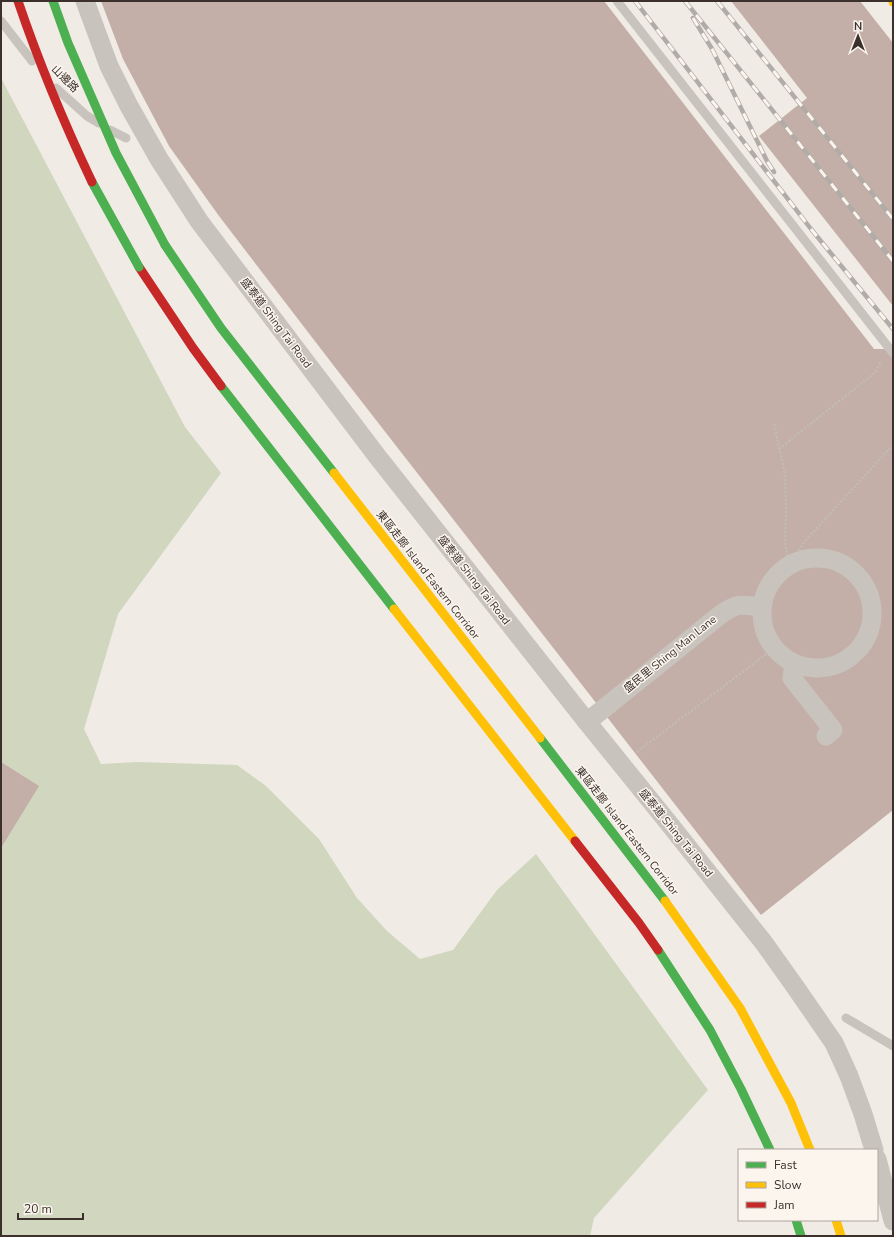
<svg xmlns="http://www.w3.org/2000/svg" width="894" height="1237" font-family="'Nunito Sans','Noto Sans TC',sans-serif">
<rect width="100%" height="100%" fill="#f0ebe5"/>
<polygon fill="#d1d6bf" points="1,78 185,427 221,473 118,614 84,729 101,764 137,762 237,765 266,786 319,839 357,898 387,931 420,959 453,950 497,890 536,854 708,1090 594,1218 590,1236 1,1236"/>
<g fill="#c3afa7">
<polygon points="101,1 604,1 874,349 893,349 893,810 761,915 334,366 219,216 169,146 123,59"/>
<polygon points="731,1 860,1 893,43 893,306 759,136 807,98"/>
<polygon points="1,762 39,786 1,848"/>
</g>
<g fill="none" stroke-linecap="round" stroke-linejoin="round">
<g stroke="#c2bbb6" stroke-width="2.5" stroke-dasharray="2 2" stroke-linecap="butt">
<polyline points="774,424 785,474 786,512 785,543 789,565 805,541 893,445"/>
<polyline points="779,449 876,372 881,361"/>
<polyline points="637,752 774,648"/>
</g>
<g stroke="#c9c3be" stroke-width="9">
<polyline points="617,1 893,353"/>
<polyline points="1,21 32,61"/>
<polyline points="56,88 87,116 99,123"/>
<polyline points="110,130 126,138"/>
<polyline points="846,1018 893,1046"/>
</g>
<g stroke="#c9c3be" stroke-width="19">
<polyline points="85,1 109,66 129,106 159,159 199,221 377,456 587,722 667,821 764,943 796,988 834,1043 849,1076 863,1114 874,1150"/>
<circle cx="817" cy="613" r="55"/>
<polyline points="794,664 792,678 833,730 826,736"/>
<path d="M587,722L720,615C737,603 741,604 761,607"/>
<polyline points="877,1159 893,1221"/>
</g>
<g stroke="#4caf50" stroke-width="9">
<polyline points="165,245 221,328 334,473"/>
<polyline points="221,386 394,609"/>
<polyline points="540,738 665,901"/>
<polyline points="658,950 710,1030 741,1089 770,1150"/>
<polyline points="796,1220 801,1236"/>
</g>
<g stroke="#ffc107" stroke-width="9">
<polyline points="893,1 893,2"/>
<polyline points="334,473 540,738"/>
<polyline points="394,609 575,841"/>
<polyline points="665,901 740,1008 791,1103 810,1150"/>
<polyline points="836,1220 841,1236"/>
</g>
<g stroke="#c62828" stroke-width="9">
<polyline points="139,267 193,348 221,386"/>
<polyline points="575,841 639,923 658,950"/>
</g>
<defs>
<g id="rail">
<polyline points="635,1 811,229 893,329"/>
<polyline points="685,1 893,261"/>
<polyline points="717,1 893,219"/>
<polyline points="693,18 712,49 767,161 774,172"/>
</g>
</defs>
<use href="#rail" stroke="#b1aca8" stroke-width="4.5"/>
<use href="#rail" stroke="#fbf5ee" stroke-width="3" stroke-dasharray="9" stroke-linecap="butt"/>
<g stroke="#4caf50" stroke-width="9">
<polyline points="53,1 68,43 116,153 165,245"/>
<polyline points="92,182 139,267"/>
</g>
<path stroke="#c62828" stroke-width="9" d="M18,1C39,63 64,123 92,182"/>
</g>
<g text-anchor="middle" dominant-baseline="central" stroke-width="3" stroke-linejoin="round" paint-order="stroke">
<g font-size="11" fill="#3b302b" stroke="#fbf5ee">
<text transform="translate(65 79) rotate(45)">山邊路</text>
<text transform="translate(276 323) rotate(53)">盛泰道 Shing Tai Road</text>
<text transform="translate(428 575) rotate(52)">東區走廊 Island Eastern Corridor</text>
<text transform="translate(474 580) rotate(52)">盛泰道 Shing Tai Road</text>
<text transform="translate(670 654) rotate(-39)">盛民里 Shing Man Lane</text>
<text transform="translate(627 831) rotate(52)">東區走廊 Island Eastern Corridor</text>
<text transform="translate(676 833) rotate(51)">盛泰道 Shing Tai Road</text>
</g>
</g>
<rect width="894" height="1237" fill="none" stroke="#3b302b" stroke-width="4"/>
<rect x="738" y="1149" width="140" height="72" fill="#fbf5ee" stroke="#aea6a0"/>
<rect x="746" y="1162" width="20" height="6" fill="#4caf50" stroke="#aea6a0"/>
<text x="774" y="1169" font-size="12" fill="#3b302b">Fast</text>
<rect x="746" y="1182" width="20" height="6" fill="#ffc107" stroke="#aea6a0"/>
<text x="774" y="1189" font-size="12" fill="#3b302b">Slow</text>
<rect x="746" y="1202" width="20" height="6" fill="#c62828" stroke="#aea6a0"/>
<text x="774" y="1209" font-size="12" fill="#3b302b">Jam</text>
<g transform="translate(858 36)" stroke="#fbf5ee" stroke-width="3" paint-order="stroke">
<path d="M0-3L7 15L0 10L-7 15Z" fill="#3b302b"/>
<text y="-6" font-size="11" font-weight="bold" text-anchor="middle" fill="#3b302b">N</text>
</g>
<path d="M18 1213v6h65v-6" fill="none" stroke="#3b302b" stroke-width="2"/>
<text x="24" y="1213" font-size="12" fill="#3b302b" stroke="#fbf5ee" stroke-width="3" paint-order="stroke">20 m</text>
</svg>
